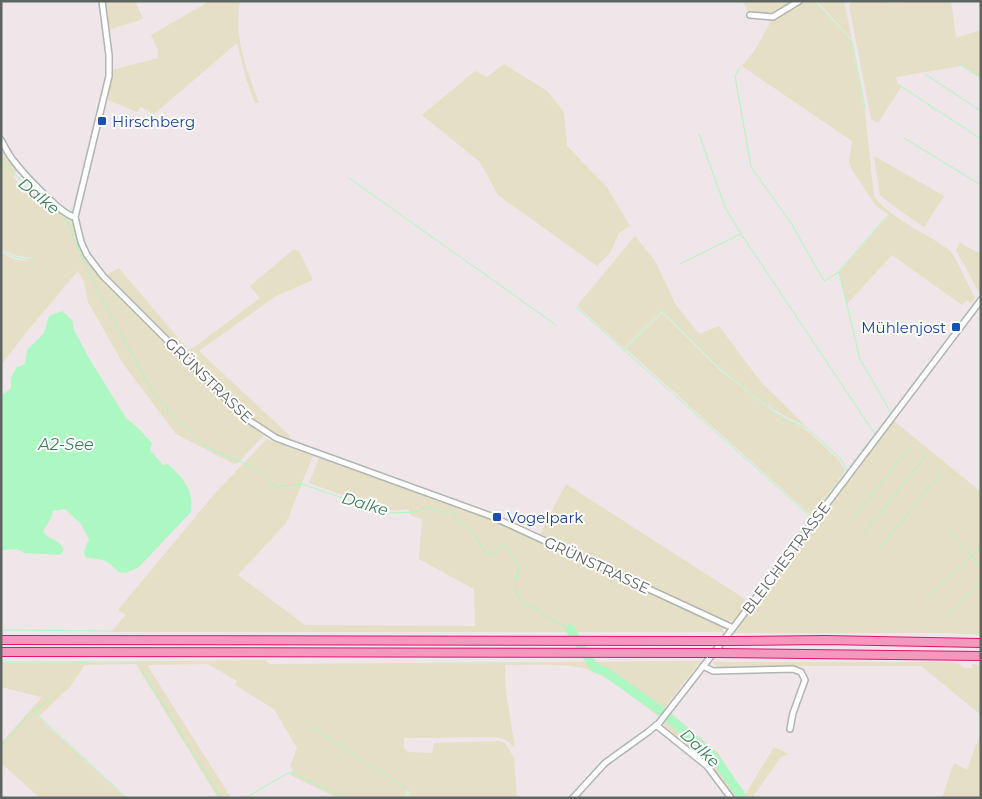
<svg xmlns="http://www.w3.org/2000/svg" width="982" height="799" font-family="Montserrat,sans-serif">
<rect width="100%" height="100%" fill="#efe6e9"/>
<g fill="#e4dfc5">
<polygon points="105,1 135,1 143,19 108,30"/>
<path d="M210,1H240C233,37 247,70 259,103H255L246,79L237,43L153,115L147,110L140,107L137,112L108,100L112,70L158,58V50L151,35Z"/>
<polygon points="742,1 794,1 770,15 749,11"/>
<path d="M802,1H814L851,41L865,112L874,196C888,217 927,234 948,249L954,256L975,298L971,303L967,300L962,305L892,255L847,304L839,272L889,215L876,206L852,170L849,162L852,141L742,66L741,64L743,65L755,50L771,21Z"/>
<polygon points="817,1 844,1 852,40"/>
<polygon points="852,1 898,3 910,1 951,1 956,38 981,30 981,78 961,64 961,66 896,77 898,85 901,87 878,123 871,119 849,5"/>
<polygon points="504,64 547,91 564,112 567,146 607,187 630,226 619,233 610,253 597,266 498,195 480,162 422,115 475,71 487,77"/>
<path d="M1,144L18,168L13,177L33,201L41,193L73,221L78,243L85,256L102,277L242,419L264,435L239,462L234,464L176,434L124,365L88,302L84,281L78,271L29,329L1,365V252C12,259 23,264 35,258C22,257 13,256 1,248Z"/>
<polygon points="874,156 944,196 924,227 896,208 880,195"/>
<path d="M635,236L655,261L676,305L699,334L719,326L760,381L806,426C751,404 704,351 662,310L624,348L577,306Z"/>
<polygon points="960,243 981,254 980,294 956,250"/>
<polygon points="294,249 299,251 313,280 276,296 199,351 290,436 288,441 270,431 246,415 106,275 119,268 189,351 260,298 250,286"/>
<polygon points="662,313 721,371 776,414 808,431 839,460 845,471 812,516 626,349"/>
<polygon points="894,421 981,492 981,635 950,633 733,633"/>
<polygon points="267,439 313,456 286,523 238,575 305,625 475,626 474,589 419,559 422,519 410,515 409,509 387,511 309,483 319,458 490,519 661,599 662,598 721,625 724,632 111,632 126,615 118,610 216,492"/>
<polygon points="566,484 748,601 735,620 725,621 539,536"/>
<path d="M265,660L269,664L701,661L658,716C638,701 610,677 587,669C568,663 527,665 505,665L506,691L515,748L506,740L497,737L404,738V748L407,752L432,753L434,743L498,741L505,743L514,758L517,798H411L408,790L405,791L408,798H338L290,775L293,769L290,766L297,748L274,709L235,685L237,681L208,664L147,665L230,796L218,798L136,664L85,665L70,687L38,717L126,798H40L1,763V743L42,697L1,687V663Z"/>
<polygon points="713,662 949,662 958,663 964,668 973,668 971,664 981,665 981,715 921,666 802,666 718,669"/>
<polygon points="672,714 718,753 745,795 774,747 789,754 781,757 752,798 734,798 709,764 665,728 664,723"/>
<polygon points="981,732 981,798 942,798 954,763 967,770"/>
</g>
<path fill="#adf8c2" d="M62,311L72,320L74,330L89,358L126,418L138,428L152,443L150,450L163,465L168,464C184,479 194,490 191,512L139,567C114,581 120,566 102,560C97,558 91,559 85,557L84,551L89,539L81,524L65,509L53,511L51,518L43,531C49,542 56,535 64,550L60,555L24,553L17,549L1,550L2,395L11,388V378L16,368L25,364L27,350L44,333L49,316Z"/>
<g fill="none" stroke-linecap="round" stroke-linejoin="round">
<g stroke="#adf8c2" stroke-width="1">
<polyline points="99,1 103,36"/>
<polyline points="815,1 852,42 865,108"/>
<polyline points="961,65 981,78"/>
<polyline points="740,67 735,76 751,167 791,223 824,281 839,272 860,359 891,413 822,504"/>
<polyline points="925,74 981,111"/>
<polyline points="899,85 981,139"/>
<polyline points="904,138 981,185"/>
<path d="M1,162L16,175L32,194L65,217L79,251L108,310L154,394L175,417L205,446L261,471L276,487L302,484L387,513L417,512L425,507L437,509L441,512H454L456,519L462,523L475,536L487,554L497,553L502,546H506L519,567C515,585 512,590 524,604C538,606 544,616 556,622C561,625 565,625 570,629"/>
<polyline points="88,173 101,123"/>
<polyline points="349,178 556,325"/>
<polyline points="741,234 875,434"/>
<path d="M1,249C11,257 21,260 34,259"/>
<polyline points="680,264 741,234 725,207 699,134"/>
<polyline points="839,271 888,215"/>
<polyline points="576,307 811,517"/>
<polyline points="624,350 662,311 722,370 776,413 789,421 807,428 841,459 847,471"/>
<polyline points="849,523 910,447"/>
<polyline points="948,529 981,568"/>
<polyline points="863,535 928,453"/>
<polyline points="880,548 941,472"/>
<polyline points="924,600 981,547"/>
<polyline points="946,616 981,582"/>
<polyline points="1,630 111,631"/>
<polyline points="1,662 89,662"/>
<polyline points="141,669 221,798"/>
<polyline points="33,711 127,798"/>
<polyline points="312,727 405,788 410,798"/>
<polyline points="1,748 30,713 51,698"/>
<polyline points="245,798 288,773 293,773 344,798"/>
<polyline points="569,798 600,763 626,744"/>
</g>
<polyline stroke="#adf8c2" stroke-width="9" points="570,629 592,664 595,668 604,671 661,711 715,758 743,798"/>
<defs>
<g id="minor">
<polyline points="102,1 109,55 109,76 75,217 81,242 87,255 103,276 244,417 276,438 491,516 733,628"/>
<polyline points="750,15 773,17 799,1"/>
<path d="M1,140C5,147 8,154 13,160C22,172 62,216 75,217"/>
<polyline points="703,666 713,671 793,669 801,672 805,680 793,713 790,729"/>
<polyline points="656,725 707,766 731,798"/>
<polyline points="573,798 605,763 648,732 659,723 733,628 981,300"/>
</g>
<g id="highway">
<polyline points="1,640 715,641"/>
<polyline points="730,641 825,640 981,643"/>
<polyline points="1,652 708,653"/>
<polyline points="720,653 981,656"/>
</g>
</defs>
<use href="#minor" stroke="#afb5b2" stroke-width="8"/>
<use href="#highway" stroke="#e11373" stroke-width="10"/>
<use href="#minor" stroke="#fff" stroke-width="5"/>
<use href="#highway" stroke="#f498bd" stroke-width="8"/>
<defs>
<g id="highway-bridge">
<polyline points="715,641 730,641"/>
<polyline points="708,653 720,653"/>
</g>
</defs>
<use href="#highway-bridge" stroke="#e11373" stroke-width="10" stroke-linecap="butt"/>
<use href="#highway-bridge" stroke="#f498bd" stroke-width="8"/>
</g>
<g fill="#1a4fb4" stroke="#fff" stroke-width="2">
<rect x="97" y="116" width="10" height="10" rx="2.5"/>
<rect x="951" y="322" width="10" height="10" rx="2.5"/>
<rect x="492" y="512" width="10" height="10" rx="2.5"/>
</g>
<g text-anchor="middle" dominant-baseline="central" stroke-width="4" stroke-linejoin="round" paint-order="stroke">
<g font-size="15" fill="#164399" stroke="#fff" text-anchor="start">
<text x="112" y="121">Hirschberg</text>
<text x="946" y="327" text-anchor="end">Mühlenjost</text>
<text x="507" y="517">Vogelpark</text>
</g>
<g font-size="15" fill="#5e6561" stroke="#fff">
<text transform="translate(209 380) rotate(44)">GRÜNSTRASSE</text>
<text transform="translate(786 558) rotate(-53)">BLEICHESTRASSE</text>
<text transform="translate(597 565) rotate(25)">GRÜNSTRASSE</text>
</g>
<g font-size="16" font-style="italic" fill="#3b7f53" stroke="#fff">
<text transform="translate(39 196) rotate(39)">Dalke</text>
<text x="66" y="444">A2-See</text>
<text transform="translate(365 504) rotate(16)">Dalke</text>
<text transform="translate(700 748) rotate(44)">Dalke</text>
</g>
</g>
<rect width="982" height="799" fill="none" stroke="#5e6561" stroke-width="5"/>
</svg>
